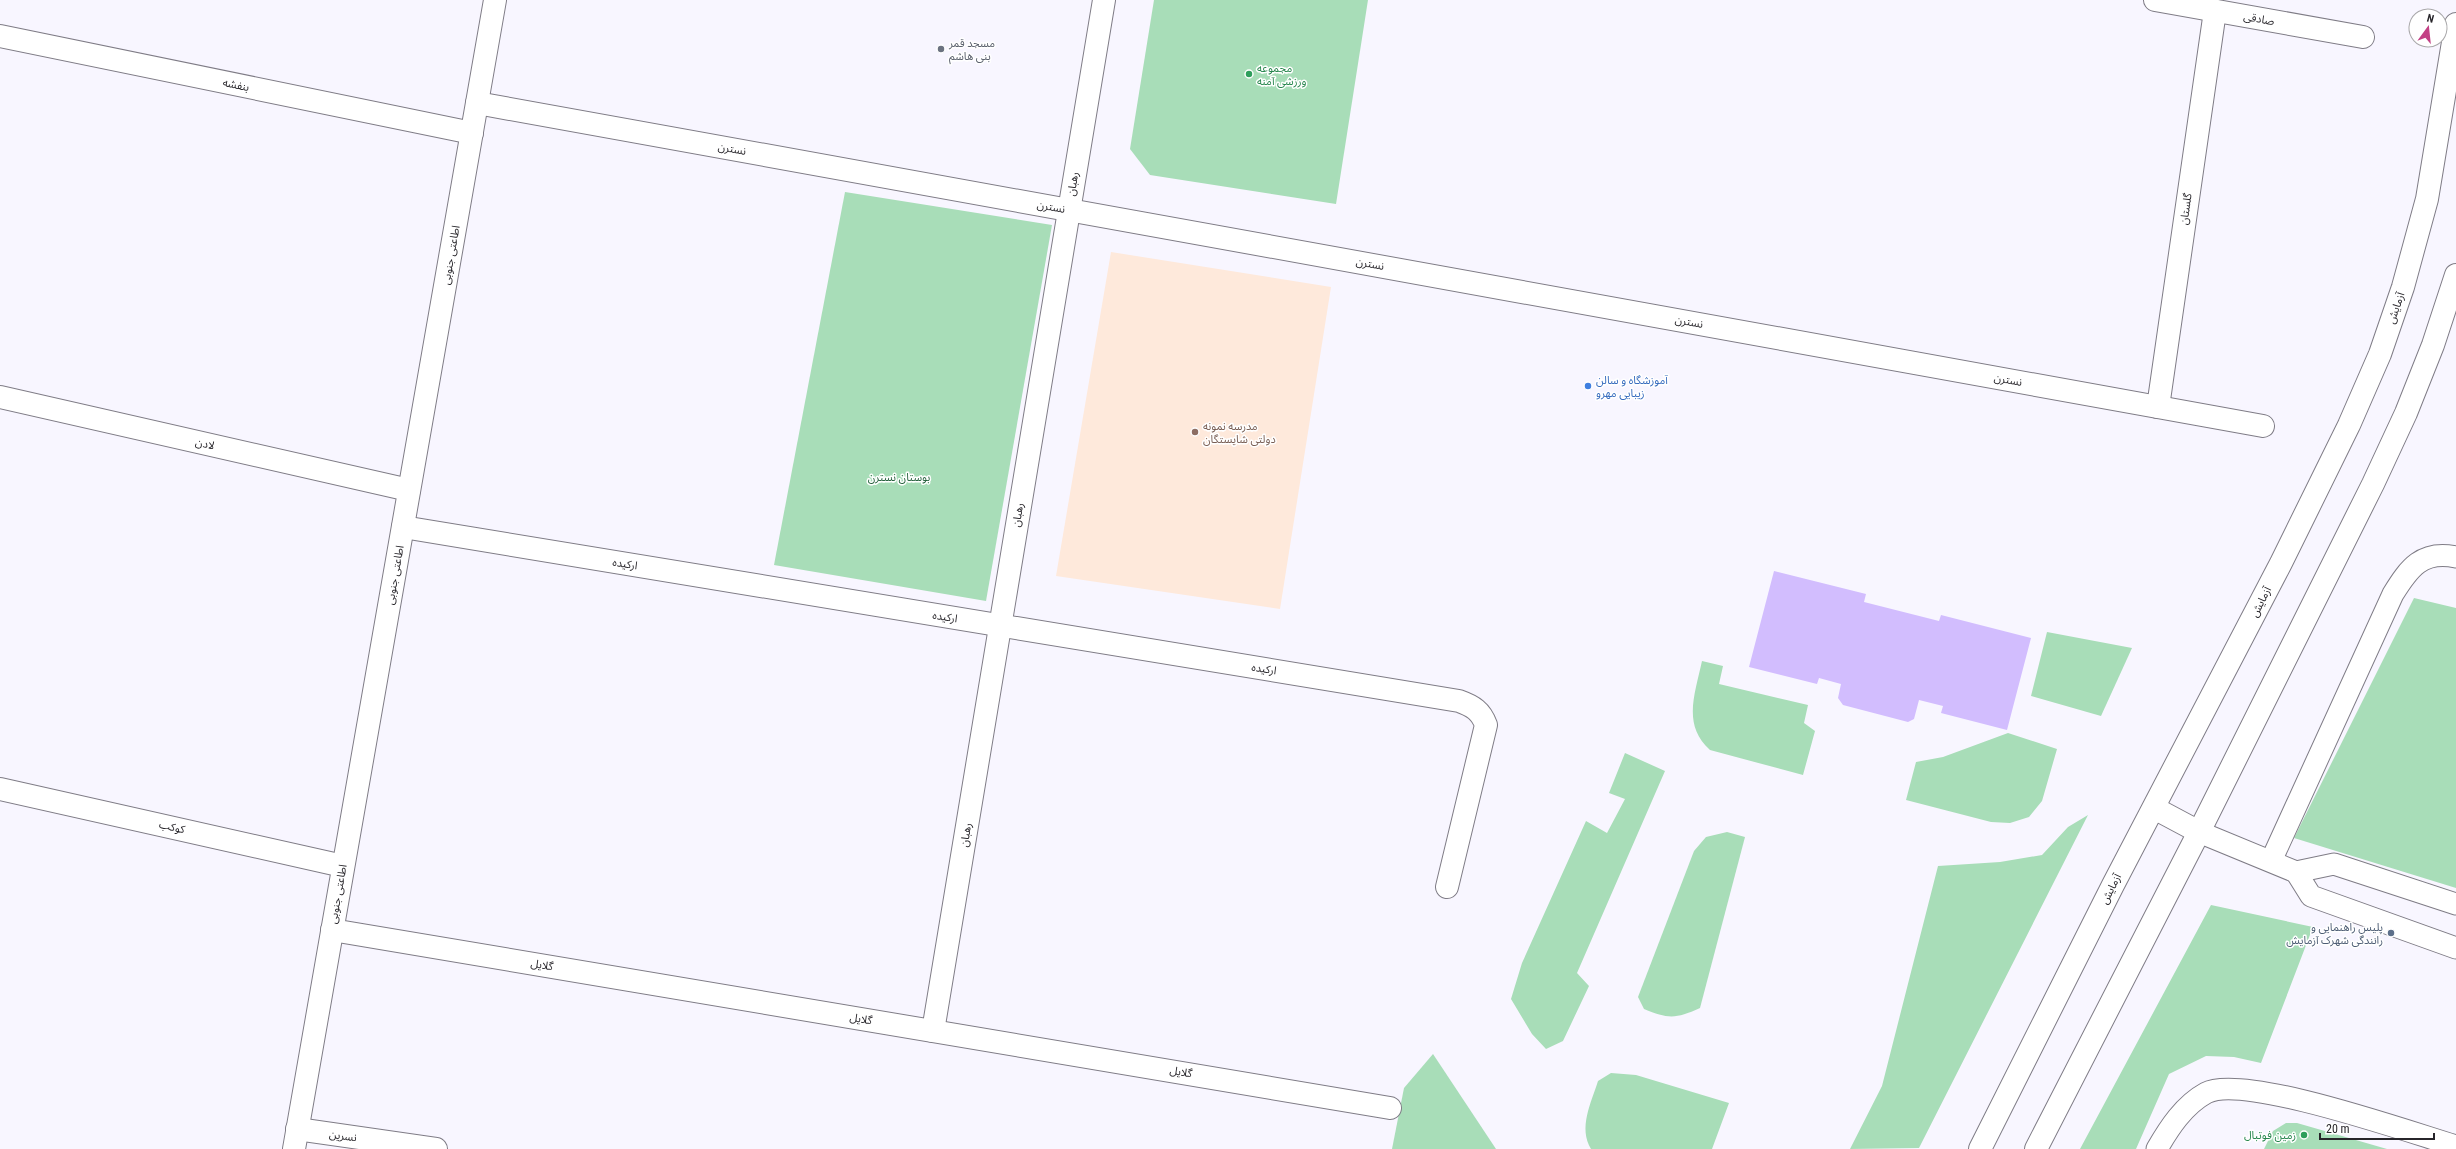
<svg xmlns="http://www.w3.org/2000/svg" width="2456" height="1149" font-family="'Roboto Condensed','Noto Sans Arabic',sans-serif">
<rect width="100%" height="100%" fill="#f8f6ff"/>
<polygon fill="#fee9db" points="1111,252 1331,287 1280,609 1056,576"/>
<g fill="#a8ddb8">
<polygon points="1154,0 1368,0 1336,204 1150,175 1130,149"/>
<polygon points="845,192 1052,225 986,601 774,565"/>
<polygon points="2414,598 2456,608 2456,888 2294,838"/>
<polygon points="2047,632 2132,648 2101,716 2031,696"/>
<path d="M1702,661L1723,666L1719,684L1808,705L1804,723L1815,731L1803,775L1710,750C1682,725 1695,694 1702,661Z"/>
<polygon points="2008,733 2057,749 2042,801 2029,817 2010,823 1991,822 1906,800 1916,762 1943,757"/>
<polygon points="1625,753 1665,771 1577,973 1589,986 1563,1041 1546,1049 1532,1034 1511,999 1522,963 1586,821 1607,833 1625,799 1609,793"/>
<polygon points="2088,815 1919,1148 1850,1149 1882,1086 1938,866 2000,862 2042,855 2068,827"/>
<path d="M1727,832L1745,837L1700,1008C1676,1019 1668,1019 1644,1009L1638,997L1694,851L1706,837Z"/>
<polygon points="2211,905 2313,927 2261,1063 2234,1057 2206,1056 2169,1074 2136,1149 2080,1149"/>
<polygon points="1433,1054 1496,1149 1392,1149 1404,1088"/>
<path d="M1611,1073L1636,1075L1729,1103L1712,1149H1591C1578,1128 1591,1103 1598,1081Z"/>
<polygon points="2286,1123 2297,1123 2387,1149 2264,1149 2273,1131"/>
</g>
<polygon fill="#d2bdfe" points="1774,571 1866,594 1864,602 1939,621 1941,615 2031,638 2007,730 1941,713 1943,706 1919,700 1914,719 1908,722 1843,705 1838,698 1841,684 1819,678 1817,684 1749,667"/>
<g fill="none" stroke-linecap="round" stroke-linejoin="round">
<defs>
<g id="service">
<polyline points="2199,832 2296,872 2334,864 2456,904"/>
<path d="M2271,861L2393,594C2409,568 2422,550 2456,557"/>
<polyline points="2296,872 2311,896 2456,948"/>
<path d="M2157,1149C2169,1128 2184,1105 2206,1093C2242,1073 2412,1133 2456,1146"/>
</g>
<g id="minor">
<polyline points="2155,0 2363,37"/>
<polyline points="0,36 472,133"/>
<polyline points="477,103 2263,426"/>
<polyline points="0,397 409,490"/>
<polyline points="2158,407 2215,11"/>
<path d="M403,527L1459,701C1473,706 1481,711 1486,725L1447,887"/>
<polyline points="0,789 343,866"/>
<polyline points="332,930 1390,1108"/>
<polyline points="933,1031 1104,0"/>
<polyline points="297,1129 436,1149"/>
</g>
<g id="tertiary">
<polyline points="2154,808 2199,832"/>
<polyline points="294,1149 495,0"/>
<polyline points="1980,1149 2113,885 2281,563 2349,425 2380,354 2403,287 2427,199 2456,24"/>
<polyline points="2036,1149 2199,832 2373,484 2406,413 2433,345 2456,275"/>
</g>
</defs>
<use href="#service" stroke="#7f7c86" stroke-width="23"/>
<use href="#minor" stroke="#7f7c86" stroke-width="24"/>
<use href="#tertiary" stroke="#7f7c86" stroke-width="24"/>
<use href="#service" stroke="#fff" stroke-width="21"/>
<use href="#minor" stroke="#fff" stroke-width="22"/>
<use href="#tertiary" stroke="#fff" stroke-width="22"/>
</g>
<circle fill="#6b7280" stroke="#fff" stroke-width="1.5" cx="941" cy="49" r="4"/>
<g fill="#2e9e5b" stroke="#fff" stroke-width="1.5">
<circle cx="1249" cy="74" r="4"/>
<circle cx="2304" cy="1135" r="4"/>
</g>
<circle fill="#3f7fe0" stroke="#fff" stroke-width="1.5" cx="1588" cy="386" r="4"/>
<circle fill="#8d6e63" stroke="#fff" stroke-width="1.5" cx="1195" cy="432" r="4"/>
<circle fill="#5c6f8a" stroke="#fff" stroke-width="1.5" cx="2391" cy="933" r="4"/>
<g text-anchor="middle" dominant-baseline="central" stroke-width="3" stroke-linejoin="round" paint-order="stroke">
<g font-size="11" fill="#27252a" stroke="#fff">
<text transform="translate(2259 19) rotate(10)">صادقی</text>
<text transform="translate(236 85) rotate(12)">بنفشه</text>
<text transform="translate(732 149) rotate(10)">نسترن</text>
<text transform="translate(1073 184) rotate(-81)">رهبان</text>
<text transform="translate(1051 207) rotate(10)">نسترن</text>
<text transform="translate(2186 209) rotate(-82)">گلستان</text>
<text transform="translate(451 255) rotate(-80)">اطاعتی جنوبی</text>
<text transform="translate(1370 264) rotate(10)">نسترن</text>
<text transform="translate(2396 308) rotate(-71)">آزمایش</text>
<text transform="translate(1689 322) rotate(10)">نسترن</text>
<text transform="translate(2008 380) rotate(10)">نسترن</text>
<text transform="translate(205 444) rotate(13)">لادن</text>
<text transform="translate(1018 515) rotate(-81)">رهبان</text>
<text transform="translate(625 564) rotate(9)">ارکیده</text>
<text transform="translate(395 575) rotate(-80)">اطاعتی جنوبی</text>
<text transform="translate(2261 602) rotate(-63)">آزمایش</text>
<text transform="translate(945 617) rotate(9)">ارکیده</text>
<text transform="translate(1264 669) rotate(9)">ارکیده</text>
<text transform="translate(172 827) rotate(13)">کوکب</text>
<text transform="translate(966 835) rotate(-81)">رهبان</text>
<text transform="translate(2111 889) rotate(-63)">آزمایش</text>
<text transform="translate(338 894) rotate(-80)">اطاعتی جنوبی</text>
<text transform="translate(542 965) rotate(10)">گلایل</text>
<text transform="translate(861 1019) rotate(10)">گلایل</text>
<text transform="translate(1181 1072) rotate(10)">گلایل</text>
<text transform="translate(343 1136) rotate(8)">نسرین</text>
</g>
<g font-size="11" fill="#5b616d" stroke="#fff" text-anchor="start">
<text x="949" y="43">مسجد قمر<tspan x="949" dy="13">بنی هاشم</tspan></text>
</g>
<g font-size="11" fill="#27864d" stroke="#fff" text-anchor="start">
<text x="1257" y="68">مجموعه<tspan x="1257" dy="13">ورزشی آمنه</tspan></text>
<text x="2296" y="1135" text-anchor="end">زمین فوتبال</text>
</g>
<g font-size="11" fill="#366cbe" stroke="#fff" text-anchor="start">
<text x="1596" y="380">آموزشگاه و سالن<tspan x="1596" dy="13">زیبایی مهرو</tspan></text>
</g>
<g font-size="11" fill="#785e54" stroke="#fff" text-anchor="start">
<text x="1203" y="426">مدرسه نمونه<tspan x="1203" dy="13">دولتی شایستگان</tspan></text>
</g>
<g font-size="11" fill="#28633f" stroke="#fff">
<text x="899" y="477">بوستان نسترن</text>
</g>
<g font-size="11" fill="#4e5e75" stroke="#fff" text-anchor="end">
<text x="2383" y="927">پلیس راهنمایی و<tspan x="2383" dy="13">رانندگی شهرک آزمایش</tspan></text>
</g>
</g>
<g transform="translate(2428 28) rotate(15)"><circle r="19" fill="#ffffff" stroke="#a9a8aa"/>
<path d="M0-3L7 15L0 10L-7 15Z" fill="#c34085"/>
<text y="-6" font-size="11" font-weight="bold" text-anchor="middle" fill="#27252a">N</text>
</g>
<path d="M2320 1133v6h114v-6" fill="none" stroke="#27252a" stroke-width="2"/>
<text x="2326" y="1133" font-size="12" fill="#27252a" stroke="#ffffff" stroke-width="3" paint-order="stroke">20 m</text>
</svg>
